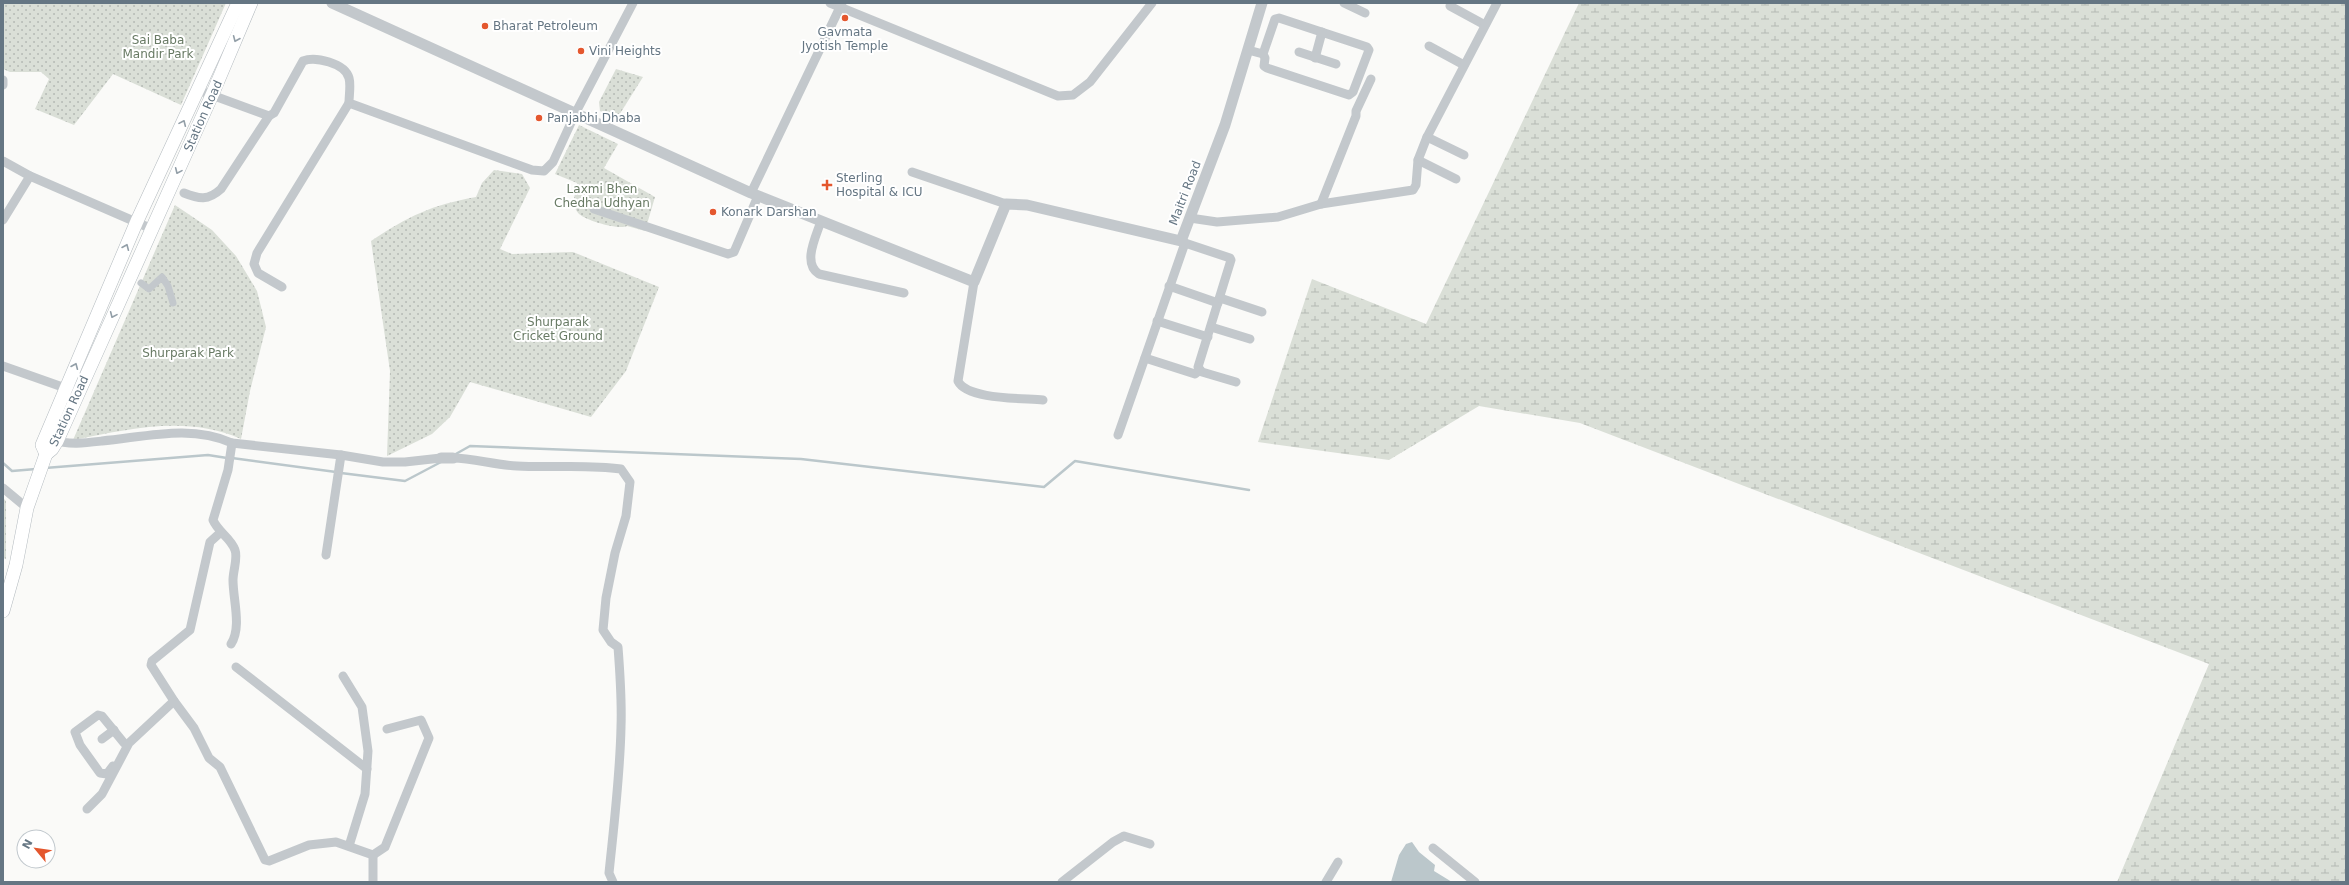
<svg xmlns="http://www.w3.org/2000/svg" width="2349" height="885" font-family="'DejaVu Sans',sans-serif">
<defs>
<pattern id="grass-dots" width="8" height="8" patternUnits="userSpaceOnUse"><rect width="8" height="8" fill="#dadfd7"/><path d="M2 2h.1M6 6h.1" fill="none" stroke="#b4b9b4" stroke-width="1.8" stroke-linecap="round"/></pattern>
<pattern id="wetland-marsh" width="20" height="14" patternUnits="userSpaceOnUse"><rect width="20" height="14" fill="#dadfd7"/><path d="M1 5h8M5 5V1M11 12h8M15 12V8" fill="none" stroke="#b4b9b4"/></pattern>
</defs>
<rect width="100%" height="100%" fill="#fafaf8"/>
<g fill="url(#grass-dots)">
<polygon points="3,3 226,3 181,105 113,74 74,125 35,109 49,79 41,72 10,72 3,69"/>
<polygon points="616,69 643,77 616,120 600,111 599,102"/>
<path d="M579,125L618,144L604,168L655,197L645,231L627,226C619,230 587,221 579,214C576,211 574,206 573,203L577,183L555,174Z"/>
<path d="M494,170L522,174L530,188L500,249L512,254L573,252L659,287L626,371L591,417L470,382L450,417L432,434L387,456L390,371L371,241C409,216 431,205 476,197L482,183Z"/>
<path d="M175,205L212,230L236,256L257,291L266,327L250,391L241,439C186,415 130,429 73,440Z"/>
<polygon points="3,498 6,501 6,559 3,558"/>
</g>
<polygon fill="url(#wetland-marsh)" points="1579,3 2346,3 2346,882 2117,882 2209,664 1580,423 1479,406 1389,460 1258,442 1312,279 1426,324"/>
<polygon fill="#bbc7cb" points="1412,842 1419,852 1435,865 1434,871 1452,882 1391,882 1399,855 1406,844"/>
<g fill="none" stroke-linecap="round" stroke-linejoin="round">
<g stroke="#bbc7cb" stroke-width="2.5">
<polyline points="454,455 470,446 801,459 1044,487 1075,461 1249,490"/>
<polyline points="232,458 336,472"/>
<polyline points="3,463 12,471 36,469"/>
<polyline points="45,468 208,455 227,458"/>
<polyline points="341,473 405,481 441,462"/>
</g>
<defs>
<g id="secondary">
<polyline points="46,454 52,449 57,441 212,95 251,3"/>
<polyline points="46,454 42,445 137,221 238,3"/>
<polyline points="3,611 16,565 27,508 46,454"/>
</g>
</defs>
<use href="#secondary" stroke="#b3babf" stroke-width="14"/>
<polyline stroke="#c3c8cc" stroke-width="7" points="141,283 149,289 162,277 168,286 173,303"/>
<g stroke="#c3c8cc" stroke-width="9">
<polyline points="830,3 1058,96 1073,95 1090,82 1152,3"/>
<polyline points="1344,3 1365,13"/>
<polyline points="1450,6 1485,25"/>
<polyline points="1429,46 1464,65"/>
<polyline points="1248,50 1263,54 1275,19 1279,18 1367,47 1369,50 1353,92 1349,95 1267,68 1264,66 1265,58 1263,54"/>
<polyline points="1299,52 1336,64"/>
<polyline points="1315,58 1322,32"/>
<polyline points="3,80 3,85"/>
<path d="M198,90L269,116L274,113L303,61C315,56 345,63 349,78C351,85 349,95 349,103L532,170L544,171L553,162L575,114L633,3"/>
<polyline points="1427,137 1464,155"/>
<polyline points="1418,160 1456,179"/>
<polyline points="3,161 30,176 152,229"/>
<polyline points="912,172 1006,204"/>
<path d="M184,193C199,199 208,201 221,189L269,116"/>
<polyline points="751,193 842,3"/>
<polyline points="1321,204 1356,116 1356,111 1371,79"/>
<polyline points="594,209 728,254 734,252 758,196"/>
<polyline points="1190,218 1217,222 1278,217 1321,204 1413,190 1416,185 1418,160 1427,137 1497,3"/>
<polyline points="3,220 30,176"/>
<path d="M821,221C816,237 802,263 819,274L904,293"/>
<polyline points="1185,243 1230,258 1231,260 1198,367 1202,372 1236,382"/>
<path d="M974,282L958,381C967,400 1024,398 1043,400"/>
<polyline points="1169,286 1218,303"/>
<polyline points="282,287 258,273 254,264 257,253 349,103"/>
<polyline points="1220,298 1262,312"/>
<polyline points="1157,321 1208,337"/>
<polyline points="1211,327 1250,339"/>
<polyline points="1145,358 1195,374 1200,370"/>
<polyline points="3,366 71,390"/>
<polyline points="1118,435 1185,243 1181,241"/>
<path d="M53,440C69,445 85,443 102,441C145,437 191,424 232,443L341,455L383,462H405L441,458"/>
<path d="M453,458C472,458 496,465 517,466C552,468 587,464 621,469L630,482L626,516L615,553L606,598L603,630L611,642L618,647C620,673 622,700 621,727C620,776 614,824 609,873L613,882"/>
<polyline points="3,488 27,508"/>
<polyline points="326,555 341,455"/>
<path d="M231,644C242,627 233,600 233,580C233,571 238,558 235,550C231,538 218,532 213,520L228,470L232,443"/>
<polyline points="236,667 367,769"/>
<polyline points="343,676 362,707 368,751 365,794 349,846"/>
<polyline points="174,701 151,665 152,661 190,630 210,542 221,532"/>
<polyline points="102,739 114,730"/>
<polyline points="113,766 107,774 100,773 80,745 75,732 98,715 102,716 124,743"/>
<polyline points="87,809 102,794 129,743 174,701 194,728 209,758 220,767 265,860 269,861 309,845 336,842 373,855 373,882"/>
<polyline points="1433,848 1475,882"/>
<polyline points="373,855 385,847 429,738 421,720 387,729"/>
<polyline points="1062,882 1113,842 1124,836 1150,844"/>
<polyline points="1326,882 1338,862"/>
</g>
<g stroke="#c3c8cc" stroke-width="11">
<polyline points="332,3 751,193 974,282 1006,204 1027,205 1181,241 1225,125 1262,3"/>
<polyline points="441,458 453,458"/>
</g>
<use href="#secondary" stroke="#fff" stroke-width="13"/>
</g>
<defs><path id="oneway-chevron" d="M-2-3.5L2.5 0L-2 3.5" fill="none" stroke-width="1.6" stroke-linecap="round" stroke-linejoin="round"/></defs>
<g stroke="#939fa8">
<use href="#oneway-chevron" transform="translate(236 39) rotate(113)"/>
<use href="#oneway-chevron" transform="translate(183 123) rotate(-66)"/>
<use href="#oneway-chevron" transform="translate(178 171) rotate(114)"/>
<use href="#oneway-chevron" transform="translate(126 247) rotate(-67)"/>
<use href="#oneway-chevron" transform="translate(113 315) rotate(114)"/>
<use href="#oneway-chevron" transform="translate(75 366) rotate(-67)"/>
</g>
<g fill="#e4572e" stroke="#fff" stroke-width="1.5">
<circle cx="845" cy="18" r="4"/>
<circle cx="485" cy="26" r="4"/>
<circle cx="581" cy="51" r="4"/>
<circle cx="539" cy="118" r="4"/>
<path d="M825 179h4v4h4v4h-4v4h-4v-4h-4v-4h4z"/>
<circle cx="713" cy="212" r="4"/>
</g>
<g text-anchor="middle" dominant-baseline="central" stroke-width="4" stroke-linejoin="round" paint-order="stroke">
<g font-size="12" fill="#657683" stroke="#fff" text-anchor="start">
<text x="493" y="26">Bharat Petroleum</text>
<text x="845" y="32" text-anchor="middle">Gavmata<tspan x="845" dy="14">Jyotish Temple</tspan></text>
<text x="589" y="51">Vini Heights</text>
<text x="547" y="118">Panjabhi Dhaba</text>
<text x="836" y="178">Sterling<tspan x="836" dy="14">Hospital &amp; ICU</tspan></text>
<text x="721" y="212">Konark Darshan</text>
</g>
<g font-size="12" fill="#687a64" stroke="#fff">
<text x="158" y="40">Sai Baba<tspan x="158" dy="14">Mandir Park</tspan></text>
<text x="602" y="189">Laxmi Bhen<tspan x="602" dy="14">Chedha Udhyan</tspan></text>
<text x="558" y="322">Shurparak<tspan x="558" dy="14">Cricket Ground</tspan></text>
<text x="188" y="353">Shurparak Park</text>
</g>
<g font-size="12" fill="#657683" stroke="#fff">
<text transform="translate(203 116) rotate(-66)">Station Road</text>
<text transform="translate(1185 193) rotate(-69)">Maitri Road</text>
<text transform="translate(69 411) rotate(-65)">Station Road</text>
</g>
</g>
<rect width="2349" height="885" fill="none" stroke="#657683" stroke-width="8"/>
<g transform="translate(36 849) rotate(299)"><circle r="19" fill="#ffffff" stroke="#c1c8cd"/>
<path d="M0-3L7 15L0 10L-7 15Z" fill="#e4572e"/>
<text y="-6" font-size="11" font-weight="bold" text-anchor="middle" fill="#657683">N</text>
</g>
</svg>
